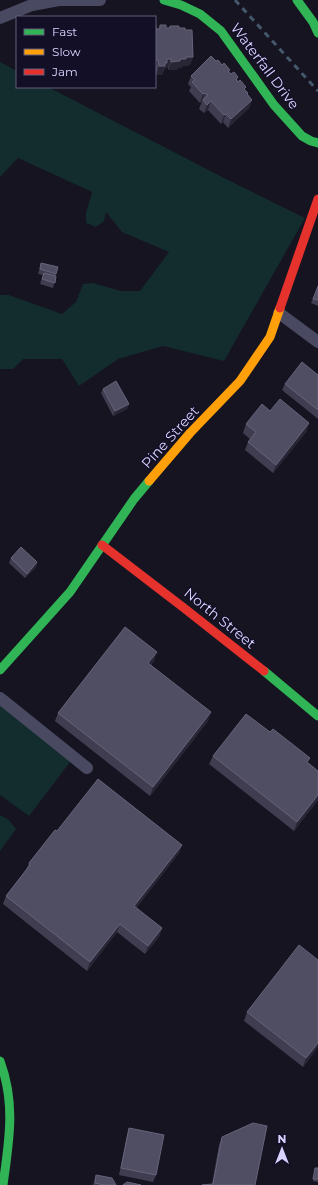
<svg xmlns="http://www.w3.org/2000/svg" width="318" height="1185" font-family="Montserrat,sans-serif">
<rect width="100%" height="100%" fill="#161421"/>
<g fill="#132c2d">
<polygon points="0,62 17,71 17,87 48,87 226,179 305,218 224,361 163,346 118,359 79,386 62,359 23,359 13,369 0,369 0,295 9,295 62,314 76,302 83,284 93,283 121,291 140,291 169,252 122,232 106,212 104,221 96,227 86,223 86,213 92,192 18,158 0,177"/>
<polygon points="0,705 6,708 70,762 29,816 0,795"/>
<polygon points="0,815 9,820 16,829 0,851"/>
</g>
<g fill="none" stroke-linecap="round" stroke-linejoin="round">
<g stroke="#4a4962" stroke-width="12">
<polyline points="0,18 32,5 59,0 100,0"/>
<polyline points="279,313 318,342"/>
<polyline points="0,698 87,768"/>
</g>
<g stroke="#30b455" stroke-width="9">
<polyline points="164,0 181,5 200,14 221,31 274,105 302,136 311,141 318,143"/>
<polyline points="297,0 313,22 318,33"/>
<polyline points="0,670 70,592 134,499 149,481"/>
<polyline points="264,671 318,716"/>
<path d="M0,1061C16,1104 9,1141 3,1185"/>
</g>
<polyline stroke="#ff9f0a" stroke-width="9" points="149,481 190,433 240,381 270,337 280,308"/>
<g stroke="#e5322d" stroke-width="9">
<polyline points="280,308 318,199"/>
<polyline points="102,545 184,608 264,671"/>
</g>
<polyline stroke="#43596b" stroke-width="3" stroke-dasharray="6 5" stroke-linecap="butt" points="235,0 318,91"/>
</g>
<g fill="#403d50">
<polygon points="160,25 166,28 169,28 170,26 185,30 193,57 190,65 183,66 183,67 178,68 177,70 168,70 168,68 165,68 162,75 156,75 155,69 156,29 158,29"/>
<polygon points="216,61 230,70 229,72 231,74 238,77 237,80 248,93 248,95 252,100 249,108 228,128 223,122 221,124 208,110 204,113 199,109 202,101 200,103 189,91 191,87 188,84 191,76"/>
<polygon points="41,263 56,274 53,288 40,284 43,275 38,274"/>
<polygon points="318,286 318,306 311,303"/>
<polygon points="318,375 318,419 282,390 285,384"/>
<polygon points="103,389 129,404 127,409 113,416 101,393"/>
<polygon points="270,411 309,423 306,432 273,473 245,450 248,442 250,439 243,433 246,424"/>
<polygon points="11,558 37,562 36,567 25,578 9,563"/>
<polygon points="154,661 151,665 208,721 150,796 55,721 58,713"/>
<polygon points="213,756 308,763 318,771 318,800 294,831 209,764"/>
<polygon points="57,831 182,845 179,853 136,908 162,928 159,937 145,954 117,932 87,971 3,904 6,896 26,870 29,863"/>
<polygon points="247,1012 318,1047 303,1067 244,1021"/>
<polygon points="129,1128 156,1175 153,1182 119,1175 127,1135"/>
<polygon points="222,1137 255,1185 212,1184 219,1145"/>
<polygon points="315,1168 318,1168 318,1182 313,1181"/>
<polygon points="96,1175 116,1185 93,1185"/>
</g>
<g fill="#282635">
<polygon points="186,57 193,57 190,65 183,66 183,67 178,68 177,70 168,70 171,62"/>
<polygon points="167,59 171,59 168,68 165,68 162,75 156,75 159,66"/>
<polygon points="156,60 158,60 155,69 155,62"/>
<polygon points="205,93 202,101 200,103 203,94"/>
<polygon points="252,100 249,108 228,128 231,119"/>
<polygon points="211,101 208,110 204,113 207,105"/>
<polygon points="226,114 223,122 221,124 224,115"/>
<polygon points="129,404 127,409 113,416 115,411"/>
<polygon points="309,423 306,432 273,473 276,465"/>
<polygon points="37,562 36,567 25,578 27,574"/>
<polygon points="157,652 154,661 145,672 148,663"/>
<polygon points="211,712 208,721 150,796 153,787"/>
<polygon points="318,795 318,800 294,831 297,822"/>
<polygon points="182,845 179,853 131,915 134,906"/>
<polygon points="120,924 117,932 87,971 90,962"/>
<polygon points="162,928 159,937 145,954 148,946"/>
<polygon points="318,1043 318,1047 303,1067 306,1058"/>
</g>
<g fill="#504e63" stroke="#66637b">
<polygon points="160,25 166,25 166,28 170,28 170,26 179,26 179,28 185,28 185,30 192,30 193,57 186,57 186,59 180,59 180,61 171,62 171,59 167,59 167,63 165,63 165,66 159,66 158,60 156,60 156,62 155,62 155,26 156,26 156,29 160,29"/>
<polygon points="211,56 216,61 218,60 222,65 224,63 230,70 228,71 231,74 234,72 238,77 236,79 238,82 240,80 246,87 244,89 248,93 247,94 252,100 231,119 226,114 224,115 211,101 207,105 203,100 208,95 205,93 203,94 192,82 195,80 191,76"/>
<polygon points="41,263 58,267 56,274 40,269"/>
<polygon points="44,273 56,276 55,283 42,279"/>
<polygon points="318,286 318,300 313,299"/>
<polygon points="302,362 318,375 318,410 285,384"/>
<polygon points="116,381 129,404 115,411 103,389"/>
<polygon points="280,399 309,423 276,465 248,442 256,432 246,424 262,404 270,411"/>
<polygon points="21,547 37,562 27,574 11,558"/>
<polygon points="125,627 157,652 148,663 211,712 153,787 58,713"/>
<polygon points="246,714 270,732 273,729 310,758 307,762 318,771 318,795 297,822 213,756"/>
<polygon points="98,779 182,845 134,906 162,928 148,946 120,924 90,962 6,896 30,865 29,863 55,830 57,831"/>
<polygon points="299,945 318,960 318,1043 306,1058 247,1012"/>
<polygon points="253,1123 267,1126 255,1185 202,1185 213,1184 222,1137"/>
<polygon points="129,1128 164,1135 156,1175 121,1168"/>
<polygon points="315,1168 318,1168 318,1179 313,1179"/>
<polygon points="96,1175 112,1178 116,1185 104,1185 95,1183"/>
<polygon points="127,1182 141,1185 123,1185"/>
</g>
<g text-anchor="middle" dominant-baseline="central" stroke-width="3" stroke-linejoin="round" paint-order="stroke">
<g font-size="14" fill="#d9d4ff" stroke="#130f26">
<text transform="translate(265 66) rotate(53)">Waterfall Drive</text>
<text transform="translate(170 437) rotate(-48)">Pine Street</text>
<text transform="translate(220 618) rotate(39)">North Street</text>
</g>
</g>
<rect x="16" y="16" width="140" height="72" fill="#130f26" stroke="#625e7d"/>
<rect x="24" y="29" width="20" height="6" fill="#30b455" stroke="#625e7d"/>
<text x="52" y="36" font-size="12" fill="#d9d4ff">Fast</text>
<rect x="24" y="49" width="20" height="6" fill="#ff9f0a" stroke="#625e7d"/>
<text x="52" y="56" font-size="12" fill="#d9d4ff">Slow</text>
<rect x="24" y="69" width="20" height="6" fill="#e5322d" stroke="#625e7d"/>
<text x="52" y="76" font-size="12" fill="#d9d4ff">Jam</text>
<g transform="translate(282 1149)" stroke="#130f26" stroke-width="3" paint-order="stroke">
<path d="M0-3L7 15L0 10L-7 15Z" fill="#d9d4ff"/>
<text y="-6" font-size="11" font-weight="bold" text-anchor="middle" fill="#d9d4ff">N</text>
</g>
</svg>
